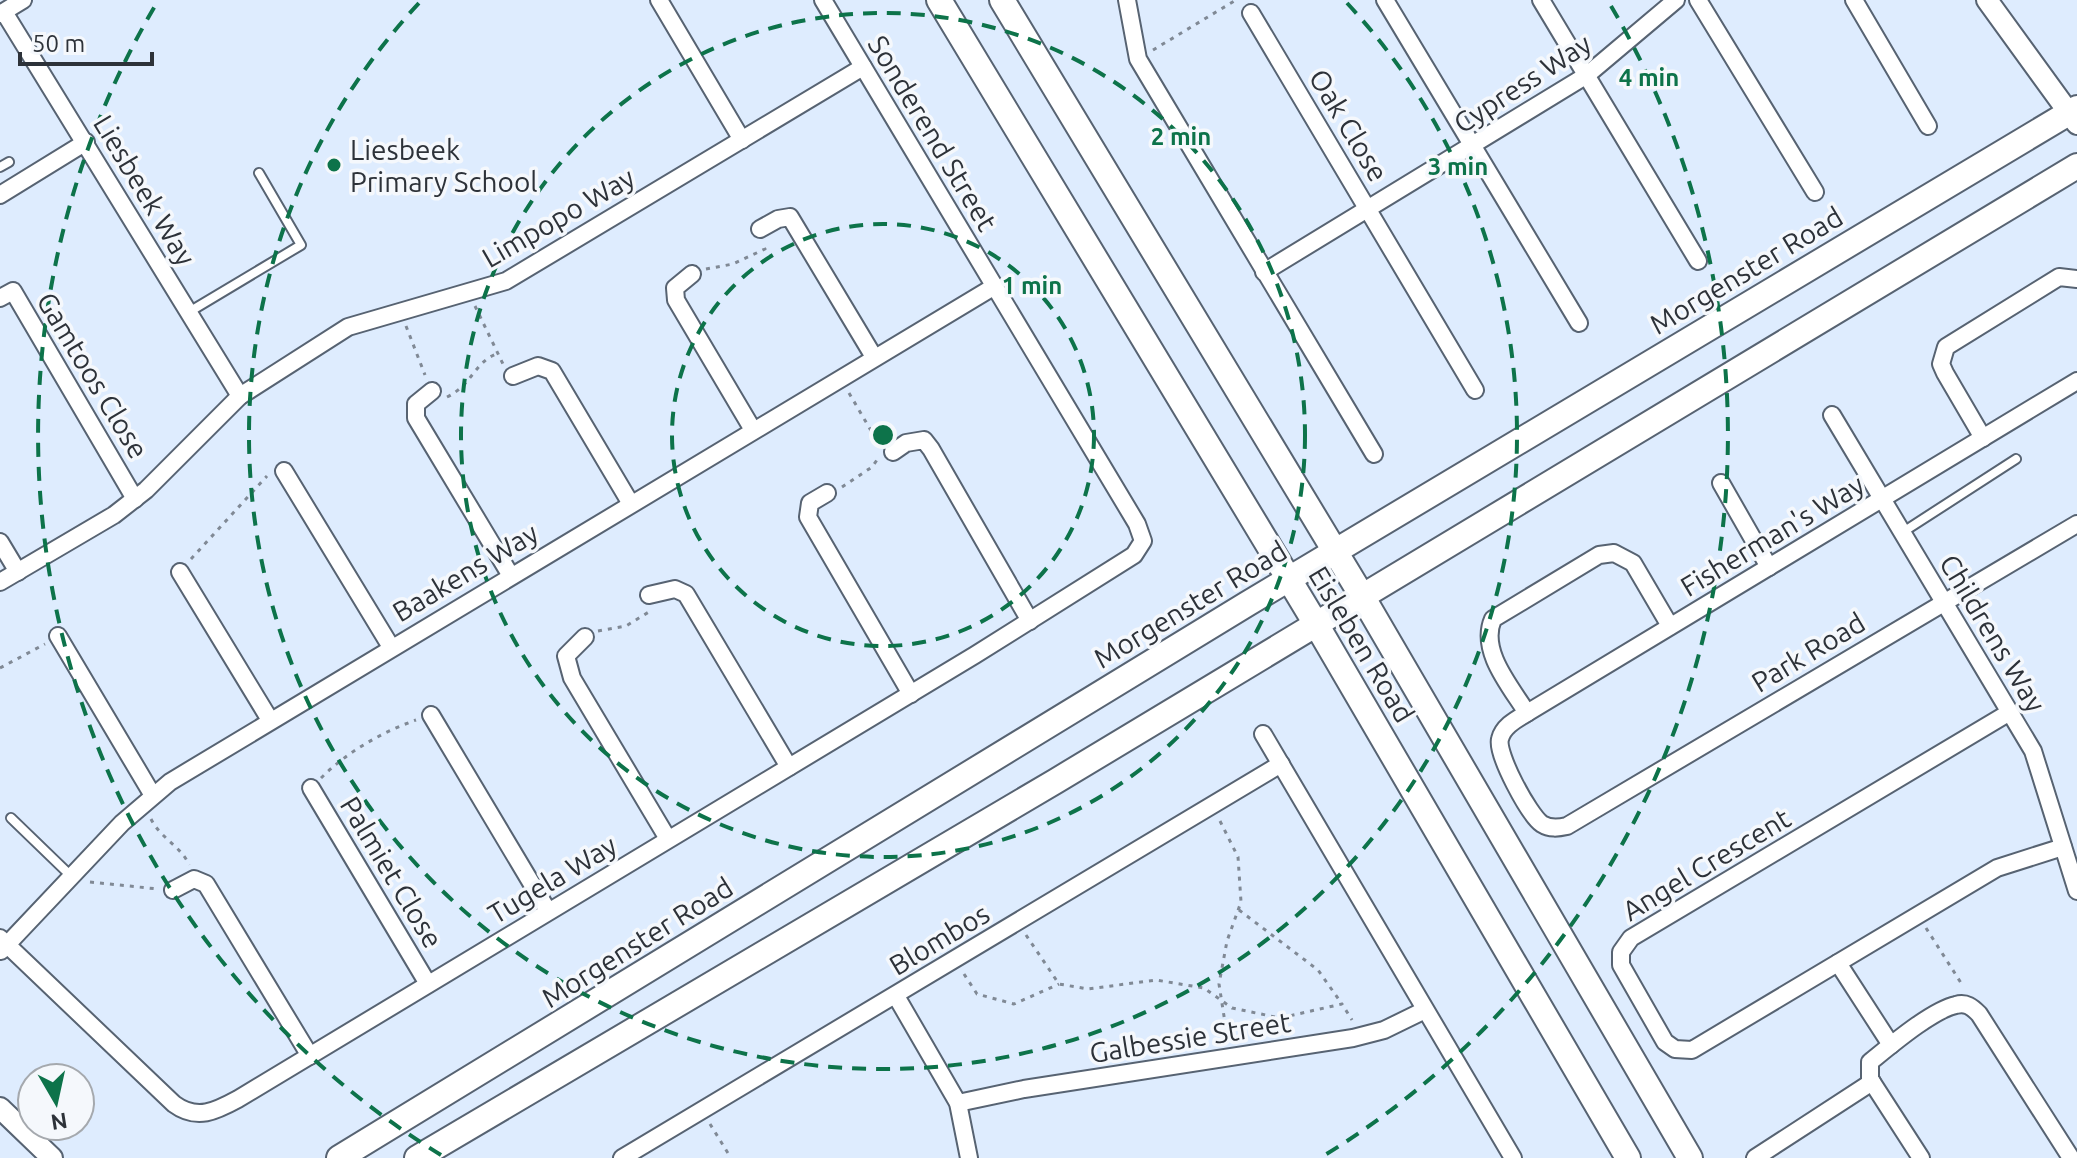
<svg xmlns="http://www.w3.org/2000/svg" width="2077" height="1158" font-family="Ubuntu,sans-serif">
<rect width="100%" height="100%" fill="#deecfe"/>
<g fill="none" stroke-linecap="round" stroke-linejoin="round">
<defs>
<g id="service">
<polyline points="0,167 9,162"/>
<polyline points="189,312 301,245 259,173"/>
<polyline points="1903,532 2016,459"/>
<polyline points="11,818 71,876"/>
</g>
<g id="minor">
<polyline points="659,0 742,140"/>
<polyline points="1127,0 1138,59 1374,454"/>
<polyline points="1385,0 1579,323"/>
<polyline points="1541,0 1698,261"/>
<polyline points="1698,0 1815,192"/>
<polyline points="1854,0 1928,126"/>
<polyline points="4,12 240,396"/>
<polyline points="1251,13 1475,390"/>
<polyline points="0,14 23,0"/>
<polyline points="0,195 86,142"/>
<polyline points="760,229 778,219 790,217 874,357"/>
<polyline points="1264,272 1587,75 1676,0"/>
<polyline points="692,274 675,288 676,300 753,430"/>
<polyline points="0,298 13,291 135,499"/>
<polyline points="513,376 538,366 552,371 631,504"/>
<path d="M2077,381L1527,713C1517,719 1503,726 1500,739C1496,754 1529,815 1542,824C1550,829 1558,828 1567,826L2077,524"/>
<polyline points="432,391 416,404 416,418 511,576"/>
<polyline points="1832,415 2033,751 2077,891"/>
<polyline points="1983,438 1945,373 1941,364 1946,347 2059,277 2077,279"/>
<polyline points="893,452 906,443 924,440 931,449 1030,621"/>
<polyline points="284,471 391,647"/>
<polyline points="1721,483 1769,567"/>
<polyline points="827,493 810,503 808,517 911,694"/>
<polyline points="0,542 18,572"/>
<polyline points="180,572 270,720"/>
<polyline points="0,582 114,515 146,490 240,396 348,327 506,281 863,67"/>
<polyline points="649,595 675,589 686,594 789,767"/>
<polyline points="58,636 152,794"/>
<polyline points="585,637 566,656 572,678 668,839"/>
<polyline points="2010,712 1631,938 1621,952 1621,965 1665,1042 1675,1049 1692,1050 1997,868 2063,847"/>
<path d="M1527,713C1511,687 1479,651 1493,619L1599,555L1614,553L1633,563L1670,626"/>
<polyline points="431,715 548,911"/>
<polyline points="1263,734 1513,1158"/>
<polyline points="311,788 428,984"/>
<polyline points="173,890 194,879 206,884 310,1056"/>
<path d="M0,938L174,1104C197,1121 216,1111 238,1099L975,655L1134,555L1143,541L1137,524L823,0"/>
<polyline points="1,951 122,823 170,782 995,286"/>
<polyline points="1838,963 1891,1045"/>
<polyline points="896,996 958,1103 969,1158"/>
<polyline points="958,1103 1024,1089 1353,1038 1384,1030 1425,1010"/>
<polyline points="622,1158 1281,764"/>
<polyline points="1755,1158 1872,1082"/>
<path d="M1921,1158L1870,1079V1062C1890,1046 1932,1010 1956,1005C1966,1002 1972,1007 1979,1014L2071,1158"/>
</g>
<g id="tertiary">
<polyline points="1987,0 2077,124"/>
<polyline points="0,1108 52,1158"/>
</g>
<g id="secondary">
<polyline points="939,0 1316,624 1628,1158"/>
<polyline points="1002,0 1362,596 1690,1158"/>
<polyline points="339,1158 1247,604 2077,108"/>
<polyline points="417,1158 1056,781 2077,166"/>
</g>
</defs>
<use href="#service" stroke="#576372" stroke-width="12"/>
<use href="#minor" stroke="#576372" stroke-width="20"/>
<use href="#tertiary" stroke="#576372" stroke-width="24"/>
<use href="#secondary" stroke="#576372" stroke-width="28"/>
<g stroke="#808995" stroke-width="3" stroke-dasharray="4 6" stroke-linecap="butt">
<polyline points="1153,50 1236,0"/>
<polyline points="706,269 733,264 765,249 762,244"/>
<polyline points="475,306 503,364"/>
<polyline points="406,326 425,375"/>
<polyline points="849,393 880,446"/>
<path d="M447,397C472,385 474,363 496,354"/>
<polyline points="842,487 872,467 879,457"/>
<polyline points="191,559 267,476"/>
<polyline points="598,631 626,626 652,610"/>
<polyline points="0,668 45,644"/>
<path d="M321,778C347,752 382,732 416,720"/>
<path d="M151,819C160,838 182,847 189,865"/>
<polyline points="1220,821 1238,857 1241,902 1227,941 1219,984 1228,1042"/>
<polyline points="90,882 158,889"/>
<polyline points="1239,910 1318,970 1342,1004"/>
<polyline points="1926,928 1963,986"/>
<polyline points="1026,935 1059,984 1088,989 1156,980 1204,988 1232,1008 1280,1018 1342,1004 1352,1020"/>
<polyline points="964,974 977,994 1014,1004 1059,984"/>
<polyline points="710,1124 731,1158"/>
</g>
<use href="#service" stroke="#fff" stroke-width="8"/>
<use href="#minor" stroke="#fff" stroke-width="16"/>
<use href="#tertiary" stroke="#fff" stroke-width="20"/>
<use href="#secondary" stroke="#fff" stroke-width="24"/>
</g>
<g fill="none" stroke="#0d734a" stroke-width="4" stroke-dasharray="14 10">
<circle cx="883" cy="435" r="211"/>
<circle cx="883" cy="435" r="422"/>
<path d="M1347 3A634 634 0 1 1 419 3"/>
<path d="M441 1155A845 845 0 0 1 155 6M1611 6A845 845 0 0 1 1325 1155"/>
</g>
<circle fill="#0d734a" stroke="#f5f8fc" stroke-width="3" cx="334" cy="165" r="8"/>
<g text-anchor="middle" dominant-baseline="central" stroke-width="7" stroke-linejoin="round" paint-order="stroke">
<g font-size="28" fill="#2d3239" stroke="#f5f8fc">
<text transform="translate(1522 83) rotate(-33)">Cypress Way</text>
<text transform="translate(1349 125) rotate(59)">Oak Close</text>
<text transform="translate(933 133) rotate(59)">Sonderend Street</text>
<text transform="translate(145 190) rotate(59)">Liesbeek Way</text>
<text transform="translate(558 217) rotate(-30)">Limpopo Way</text>
<text transform="translate(1746 270) rotate(-31)">Morgenster Road</text>
<text transform="translate(93 375) rotate(59)">Gamtoos Close</text>
<text transform="translate(1772 535) rotate(-31)">Fisherman's Way</text>
<text transform="translate(465 572) rotate(-31)">Baakens Way</text>
<text transform="translate(1190 604) rotate(-31)">Morgenster Road</text>
<text transform="translate(1993 633) rotate(59)">Childrens Way</text>
<text transform="translate(1362 644) rotate(59)">Eisleben Road</text>
<text transform="translate(1808 652) rotate(-31)">Park Road</text>
<text transform="translate(1706 864) rotate(-31)">Angel Crescent</text>
<text transform="translate(392 872) rotate(59)">Palmiet Close</text>
<text transform="translate(552 879) rotate(-31)">Tugela Way</text>
<text transform="translate(939 939) rotate(-31)">Blombos</text>
<text transform="translate(637 942) rotate(-32)">Morgenster Road</text>
<text transform="translate(1190 1037) rotate(-9)">Galbessie Street</text>
</g>
<g font-size="28" fill="#2d3239" stroke="#f5f8fc" text-anchor="start">
<text x="350" y="149">Liesbeek<tspan x="350" dy="32">Primary School</tspan></text>
</g>
</g>
<circle cx="883" cy="435" r="12" fill="#0d734a" stroke="#f5f8fc" stroke-width="4"/>
<g font-size="24" text-anchor="middle" font-weight="bold" fill="#0d734a" stroke="#f5f8fc" stroke-width="7" stroke-linejoin="round" paint-order="stroke">
<text x="1649" y="86">4 min</text>
<text x="1181" y="145">2 min</text>
<text x="1458" y="175">3 min</text>
<text x="1032" y="294">1 min</text>
</g>
<g transform="translate(56 1102) rotate(171)"><circle r="38" fill="#f5f8fc" stroke="#a5a9ae" stroke-width="2"/>
<path d="M0-6L14 30L0 20L-14 30Z" fill="#0d734a"/>
<text y="-12" font-size="22" font-weight="bold" text-anchor="middle" fill="#2d3239">N</text>
</g>
<path d="M20 52v12h132v-12" fill="none" stroke="#2d3239" stroke-width="4"/>
<text x="32" y="52" font-size="24" fill="#2d3239" stroke="#f5f8fc" stroke-width="6" paint-order="stroke">50 m</text>
</svg>
